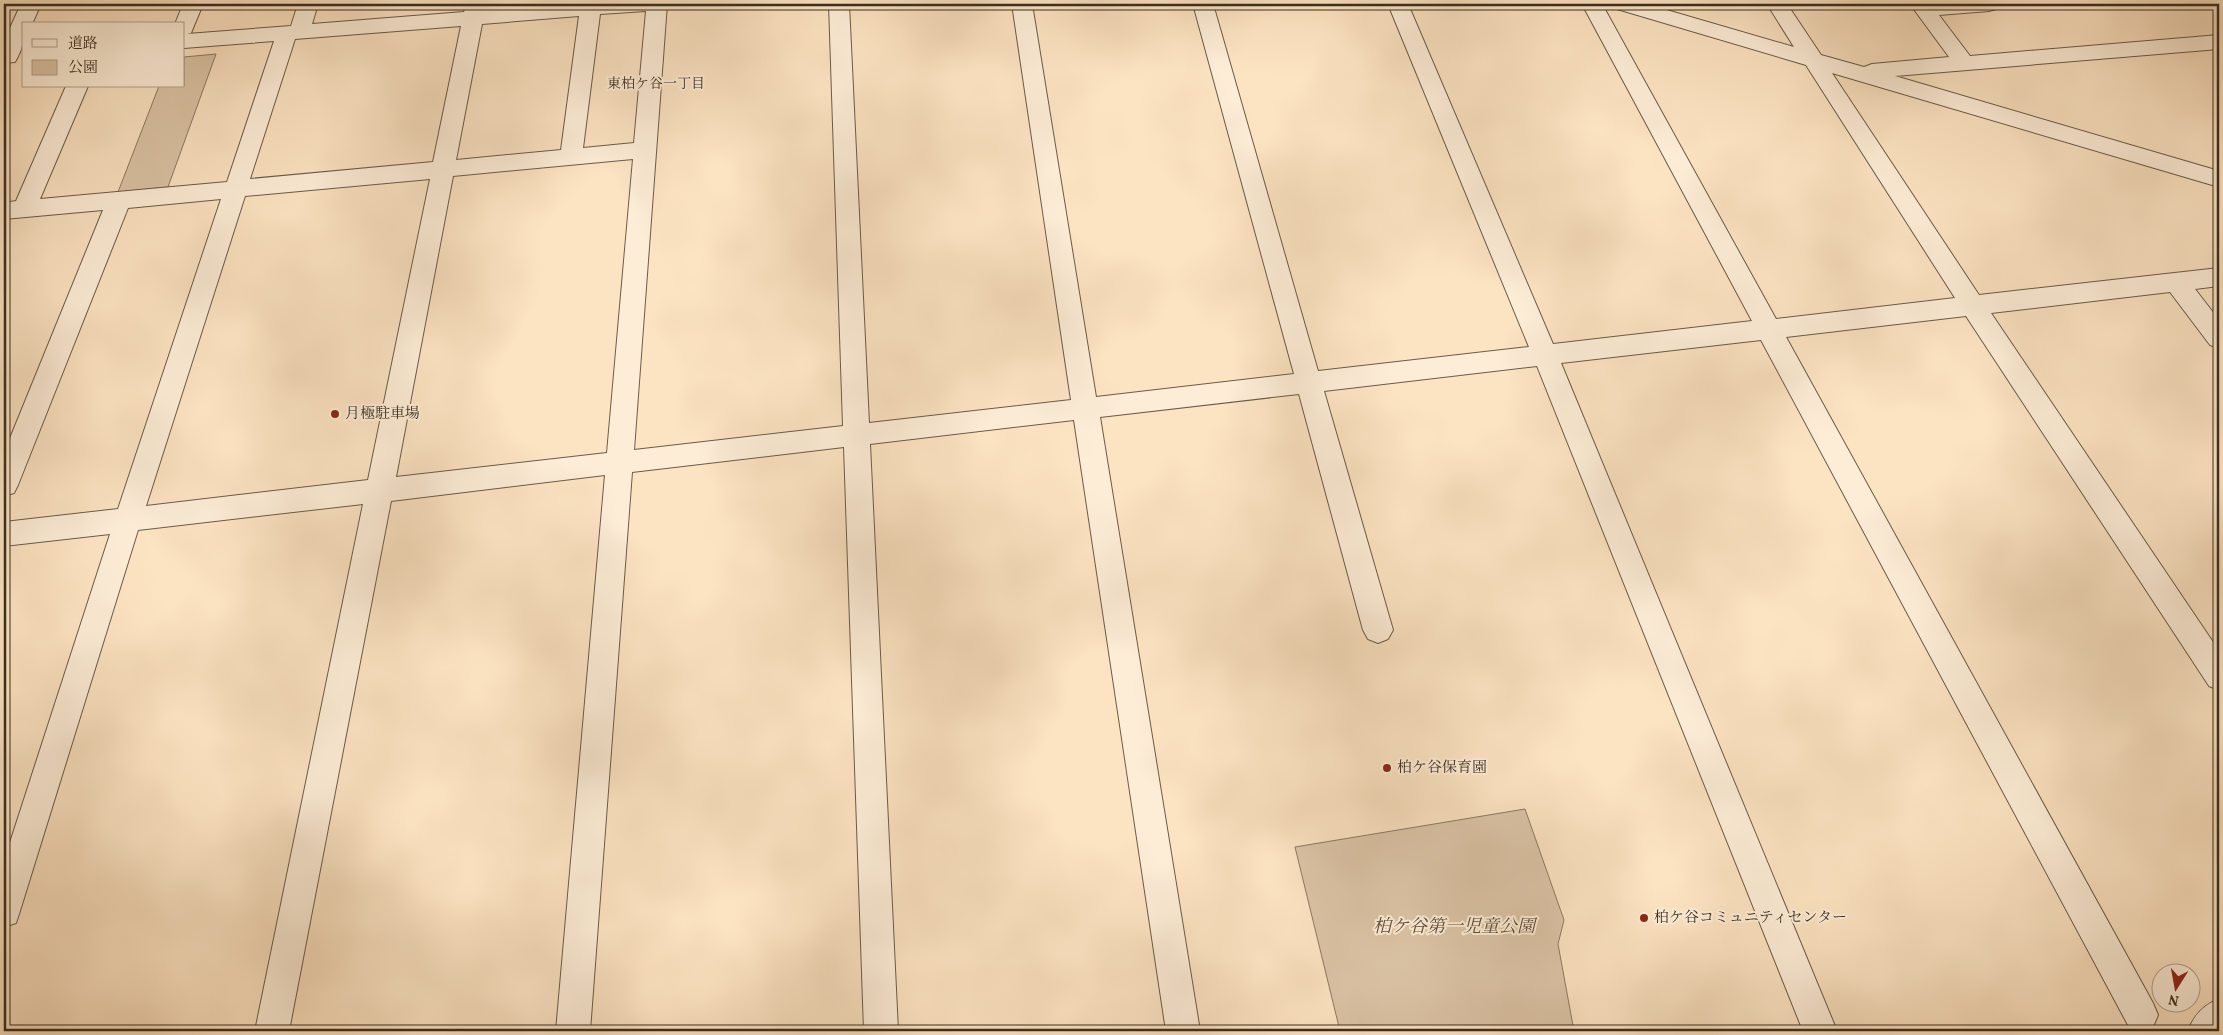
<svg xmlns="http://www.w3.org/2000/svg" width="2223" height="1035" font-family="Vollkorn,'Noto Serif JP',serif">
<rect width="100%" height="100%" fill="#fce3c2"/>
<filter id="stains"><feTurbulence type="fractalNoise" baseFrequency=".004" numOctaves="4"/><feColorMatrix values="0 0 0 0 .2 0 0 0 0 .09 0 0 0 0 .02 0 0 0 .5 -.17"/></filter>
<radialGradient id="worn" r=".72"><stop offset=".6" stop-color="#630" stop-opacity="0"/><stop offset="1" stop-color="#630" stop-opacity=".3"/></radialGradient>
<g fill="#dbc4a6" stroke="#8b7963">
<polygon points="216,54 168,187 118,192 159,86 184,86 184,57"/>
<polygon points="1525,809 1564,920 1558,944 1574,1031 1340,1031 1295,847"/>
</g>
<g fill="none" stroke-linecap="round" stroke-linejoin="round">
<defs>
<g id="minor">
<path d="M21,4H41L32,24H24C24,39 23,49 15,62L4,63V41Z"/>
<path d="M183,4H203L191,33L187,34L291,26L298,4H318L312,24L464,12L466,4H486L485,10L568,4H667L634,450L843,426L829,4H849L869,423L1071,400L1012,4H1032L1096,397L1294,374L1193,4H1213L1318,371L1529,347L1388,4H1408L1553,344L1752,321L1582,4H1602L1776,319L1955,298L1806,65L1617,9L1614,4H1646L1794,47L1767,4H1787L1821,55L1864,67L1872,64L1949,57L1910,4H1999L1996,9L1989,11L1939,15L1970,56L2219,35V49L1895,76L2219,171V187L1832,73L1979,295L2219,268V286L2195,289L2219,320V348L2210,345L2170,292L1991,313L2219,651V690L2209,686L1966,316L1786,337L2153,1003L2158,1015L2153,1027L2143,1031L2129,1027L1761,340L1561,363L1837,1031H1803L1537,366L1324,391L1393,630L1388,639L1378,643L1368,639L1363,630L1299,394L1100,417L1200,1031H1166L1074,420L870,444L898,1031H864L844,447L632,472L590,1031H556L605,475L391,501L289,1031H255L363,504L138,530L20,911L16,923L4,927V861L110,534L4,546V522L118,509L221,199L128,208L18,485L14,493L4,496V453L103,210L4,219V203L16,201L66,86H88L40,199L227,182L274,41L184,48V24H175ZM646,11L634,143L583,148L600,14ZM579,16L561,150L456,160L482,24ZM461,26L433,162L250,179L295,39ZM633,159L607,453L396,477L453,176ZM430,179L368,480L146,506L245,196Z"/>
<path d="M2219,999V1031H2188C2194,1015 2203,1005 2219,999Z"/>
</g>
</defs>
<use href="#minor" stroke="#6b5b48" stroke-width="2"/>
<use href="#minor" fill="#fdedd7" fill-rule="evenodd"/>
</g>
<g fill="#8f2418" stroke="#fdedd7" stroke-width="2">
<circle cx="335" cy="414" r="5"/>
<circle cx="1387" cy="768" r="5"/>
<circle cx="1644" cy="918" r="5"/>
</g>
<g text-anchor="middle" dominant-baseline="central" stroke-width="4" stroke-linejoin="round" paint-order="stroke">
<g font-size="14" fill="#3b2e20" stroke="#fdedd7">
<text x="656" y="84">東柏ケ谷一丁目</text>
</g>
<g font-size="15" fill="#3b2e20" stroke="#fdedd7" text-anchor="start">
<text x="345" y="414">月極駐車場</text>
<text x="1397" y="768">柏ケ谷保育園</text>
<text x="1654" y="918">柏ケ谷コミュニティセンター</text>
</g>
<g font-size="18" font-style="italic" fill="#5b4c3b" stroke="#fdedd7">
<text x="1454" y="927">柏ケ谷第一児童公園</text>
</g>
</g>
<rect width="2223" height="1035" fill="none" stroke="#fce3c2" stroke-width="20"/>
<rect x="5" y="5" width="2213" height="1025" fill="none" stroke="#3b2e20" stroke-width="2.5"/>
<rect x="10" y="10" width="2203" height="1015" fill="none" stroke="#3b2e20"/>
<rect x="22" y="22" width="162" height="65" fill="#fdedd7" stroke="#afa18e"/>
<rect x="32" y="39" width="25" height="8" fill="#fdedd7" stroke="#afa18e"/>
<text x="68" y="48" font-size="15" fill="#3b2e20">道路</text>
<rect x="32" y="60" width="25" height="15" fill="#dbc4a6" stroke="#afa18e"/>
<text x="68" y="72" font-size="15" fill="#3b2e20">公園</text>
<g transform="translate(2176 988) rotate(191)"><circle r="24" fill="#fdedd7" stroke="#afa18e"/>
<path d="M0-4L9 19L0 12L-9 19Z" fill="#8f2418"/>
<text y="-8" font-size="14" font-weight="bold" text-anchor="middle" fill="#3b2e20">N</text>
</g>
<rect width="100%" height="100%" filter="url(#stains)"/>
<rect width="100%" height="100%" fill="url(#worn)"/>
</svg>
